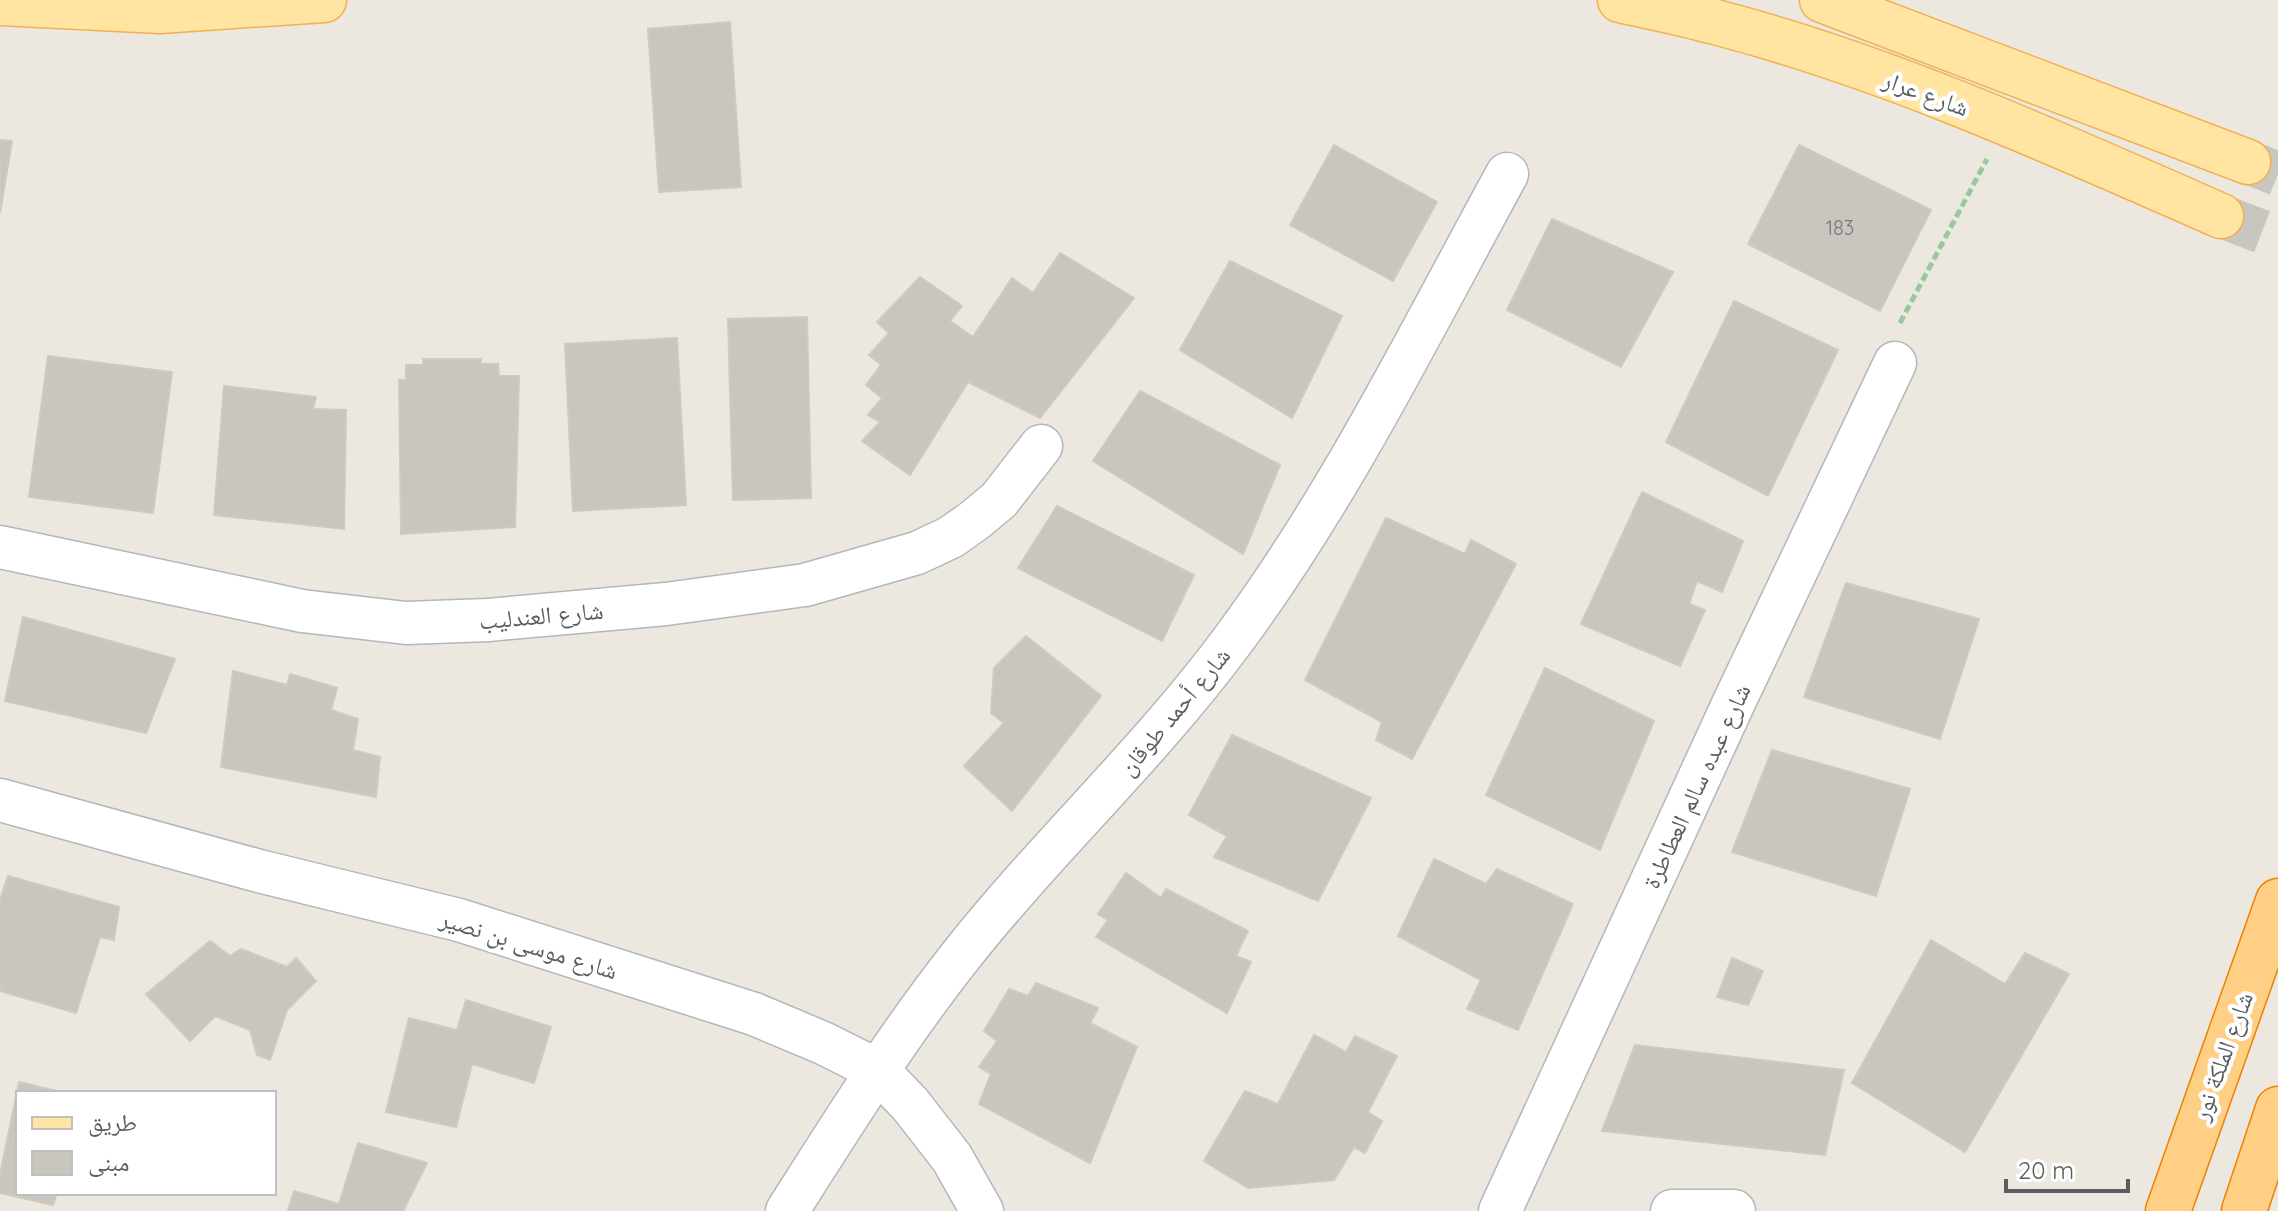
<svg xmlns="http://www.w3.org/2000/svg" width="2278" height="1211" font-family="Quicksand,'Noto Naskh Arabic',sans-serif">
<rect width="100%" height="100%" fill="#ece8e0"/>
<g fill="#c9c5bf" stroke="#d1c9be" stroke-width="2">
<polygon points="730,22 741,187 659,192 648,29"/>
<polygon points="0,140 12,141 0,213"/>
<polygon points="1334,145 1437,202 1393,281 1290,225"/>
<polygon points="1799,145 1931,210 1880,311 1748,244"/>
<polygon points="1552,219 1673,272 1621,367 1507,310"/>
<polygon points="1060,253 1134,298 1040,418 968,382 910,475 862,441 880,422 868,415 882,398 866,385 881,365 869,355 889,333 877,322 920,277 962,306 950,321 973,337 1012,278 1033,293"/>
<polygon points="1230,261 1342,316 1292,418 1180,350"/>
<polygon points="1734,301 1838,350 1768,496 1666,442"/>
<polygon points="807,317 811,498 733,500 728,319"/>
<polygon points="677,338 686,505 573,511 565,344"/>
<polygon points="48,356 172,372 153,513 29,497"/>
<polygon points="423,359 481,359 481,364 498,364 499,376 519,376 515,527 401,534 399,380 406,380 406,365 423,365"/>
<polygon points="224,386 316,397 313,409 346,410 344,529 214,515"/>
<polygon points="1140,391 1280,465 1243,554 1093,461"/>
<polygon points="1642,492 1743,541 1722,592 1697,581 1689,604 1705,610 1680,666 1581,624"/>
<polygon points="1057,506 1194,575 1162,641 1018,568"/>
<polygon points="1386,518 1465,554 1471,540 1516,564 1412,759 1376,740 1382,722 1305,680"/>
<polygon points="1846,583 1979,619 1940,739 1804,697"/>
<polygon points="23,617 175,659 146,733 5,701"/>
<polygon points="1026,636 1101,696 1012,811 964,766 1004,723 991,713 994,668"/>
<polygon points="1545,668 1654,721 1600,850 1486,795"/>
<polygon points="233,671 287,685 290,674 337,688 331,710 358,719 353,750 380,757 376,797 221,767"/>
<polygon points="1232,735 1371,798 1318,901 1214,857 1227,836 1189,815"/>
<polygon points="1772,750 1910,789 1876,896 1732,852"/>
<polygon points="1434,859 1486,884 1497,869 1573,904 1518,1030 1467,1009 1481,980 1398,936"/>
<polygon points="1126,873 1161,898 1166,889 1248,931 1236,956 1251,962 1227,1013 1096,937 1108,920 1098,914"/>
<polygon points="8,876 119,907 114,940 100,937 76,1013 0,991 0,900"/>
<polygon points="1931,940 2005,984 2025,953 2069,974 1965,1152 1852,1083"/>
<polygon points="210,941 230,956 241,949 287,967 296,958 316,981 287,1010 270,1060 257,1055 250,1030 215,1016 190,1041 146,994"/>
<polygon points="1732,958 1763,971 1748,1005 1717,997"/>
<polygon points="1036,983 1098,1008 1090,1023 1137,1047 1090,1163 979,1104 991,1074 979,1067 997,1041 984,1031 1009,989 1028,996"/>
<polygon points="466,1000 551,1027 534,1083 472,1064 456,1127 386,1112 409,1018 457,1030"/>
<polygon points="1314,1035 1346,1052 1355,1036 1397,1056 1368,1112 1382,1121 1365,1153 1354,1147 1334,1180 1248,1188 1204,1161 1245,1091 1278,1104"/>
<polygon points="1635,1045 1844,1070 1825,1155 1602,1131"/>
<polygon points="19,1082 65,1093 18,1093 18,1193 57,1193 53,1205 0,1193 0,1175"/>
<polygon points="358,1143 427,1163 403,1211 288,1211 294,1191 339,1204"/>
</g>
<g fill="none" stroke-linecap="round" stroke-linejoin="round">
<g stroke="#c7c6c0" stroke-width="44" stroke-dasharray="44 22" stroke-linecap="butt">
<polyline points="2248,162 2278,174"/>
<polyline points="2221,216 2278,238"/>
</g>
<defs>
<g id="minor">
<polyline points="0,547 302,611 406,623 488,620 666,604 805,585 917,553 951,537 975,520 999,500 1041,446"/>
<polyline points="0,800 259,871 459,920 754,1014 823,1043 877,1070 910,1104 952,1158 982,1211"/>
<path d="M787,1211C843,1123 898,1035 963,953C1049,845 1151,751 1233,640C1340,496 1421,331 1507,174"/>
<polyline points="1500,1211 1735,700 1895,363"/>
<polyline points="1672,1211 1734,1211"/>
</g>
<g id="major">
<path d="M1620,0C1651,7 1683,13 1715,22C1889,67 2057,144 2221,216"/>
<polyline points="1822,0 2248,162"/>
<polyline points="0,3 160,11 324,0"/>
</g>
<g id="highway">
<polyline points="2168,1211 2278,901"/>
<polyline points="2244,1211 2278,1109"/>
</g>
</defs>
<use href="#minor" stroke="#b3b7bb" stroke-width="45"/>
<use href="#major" stroke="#f3b053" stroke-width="47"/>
<use href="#highway" stroke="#ec8300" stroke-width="47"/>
<polyline stroke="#97c89e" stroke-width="5" stroke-dasharray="8 4" stroke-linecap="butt" points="1900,323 1987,159"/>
<use href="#minor" stroke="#fff" stroke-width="42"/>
<use href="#major" stroke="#ffe4a2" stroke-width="44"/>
<use href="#highway" stroke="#fecf85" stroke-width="44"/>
</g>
<g text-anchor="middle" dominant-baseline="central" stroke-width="8" stroke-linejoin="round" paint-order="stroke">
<g font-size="20" fill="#757878">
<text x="1840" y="227">183</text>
</g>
<g font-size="24" fill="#595e61" stroke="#fff">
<text transform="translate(1926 93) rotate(20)">شارع عرار</text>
<text transform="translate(541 615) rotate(-5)">شارع العندليب</text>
<text transform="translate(1174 711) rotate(-50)">شارع أحمد طوقان</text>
<text transform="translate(1696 786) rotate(-65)">شارع عبده سالم العطاطرة</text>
<text transform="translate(529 944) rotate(17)">شارع موسى بن نصير</text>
<text transform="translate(2222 1056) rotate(-70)">شارع الملكة نور</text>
</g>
</g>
<rect x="16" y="1091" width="260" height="104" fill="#ffffff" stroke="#bdbfc0" stroke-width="2"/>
<rect x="32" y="1117" width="40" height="12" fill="#ffe4a2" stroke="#bdbfc0" stroke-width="2"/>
<text x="88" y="1131" font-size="24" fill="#595e61">طريق</text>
<rect x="32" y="1151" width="40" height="24" fill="#c9c5bf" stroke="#bdbfc0" stroke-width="2"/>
<text x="88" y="1171" font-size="24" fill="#595e61">مبنى</text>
<path d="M2006 1179v12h122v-12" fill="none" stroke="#595e61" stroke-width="4"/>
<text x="2018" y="1179" font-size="24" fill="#595e61" stroke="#ffffff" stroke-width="6" paint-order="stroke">20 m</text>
</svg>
